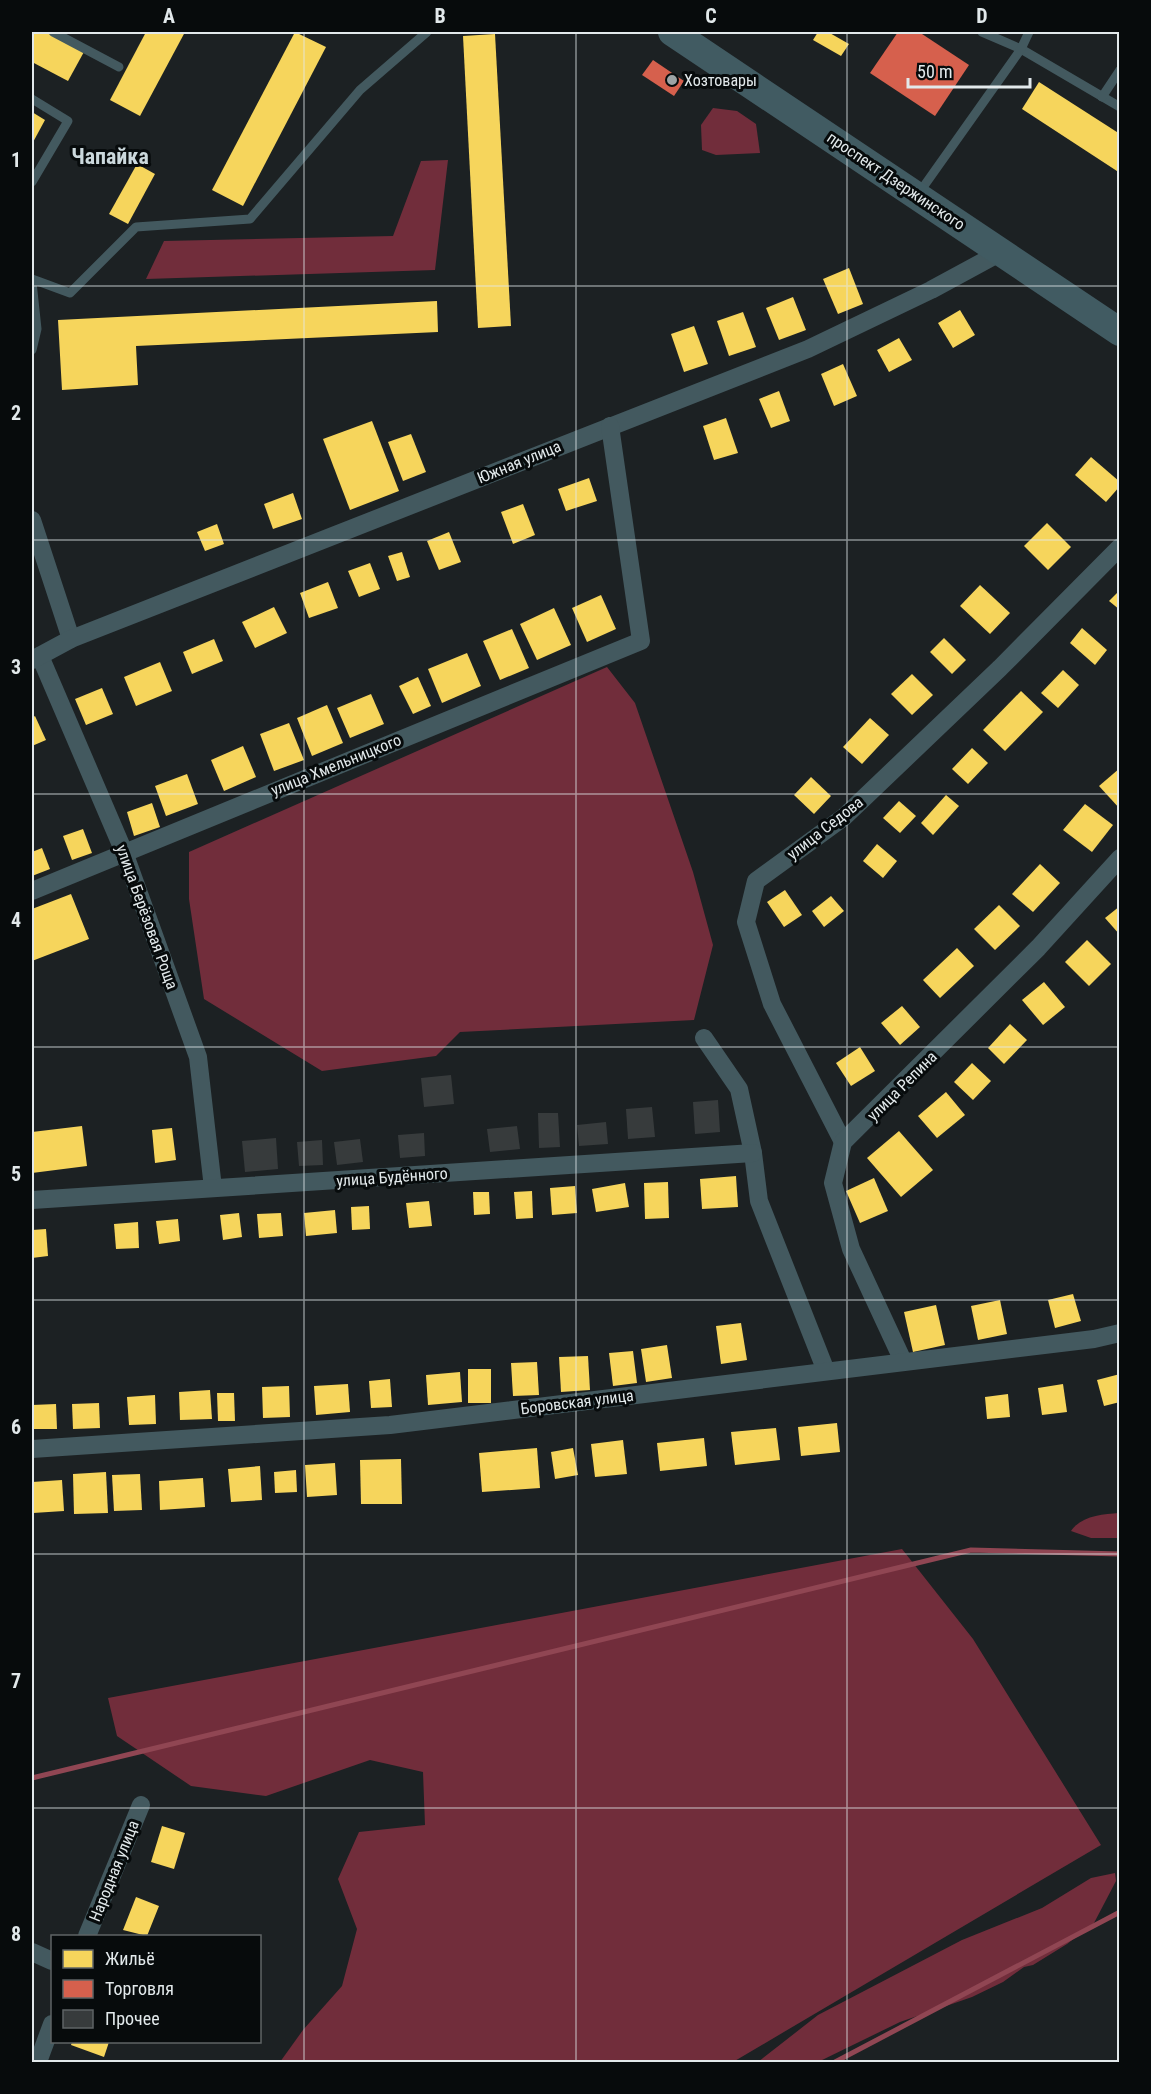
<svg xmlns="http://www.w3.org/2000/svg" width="1151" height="2094" font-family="'Roboto Condensed',sans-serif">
<rect width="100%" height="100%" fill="#1c2123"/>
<g fill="#712d3b">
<polygon points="713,108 737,111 756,124 760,153 716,155 702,150 701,125"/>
<polygon points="448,160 435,270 146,279 164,241 393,236 421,161"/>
<polygon points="607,667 635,703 693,872 713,945 694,1020 460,1032 436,1056 322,1071 204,999 189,899 189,852"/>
<path d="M1119,1513V1538H1091L1071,1531C1081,1516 1102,1514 1119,1513Z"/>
<polygon points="902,1549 973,1639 1101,1845 733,2062 280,2062 303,2030 342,1986 357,1929 338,1879 359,1832 425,1825 423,1772 370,1760 266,1796 191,1786 117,1736 108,1698"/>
<polygon points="1115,1873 1116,1881 1094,1923 1067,1944 1033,1965 1024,1967 1003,1982 972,1997 900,2022 818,2062 758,2062 818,2015 962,1940 1042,1908 1091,1878"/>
</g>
<g fill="#f6d55c">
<polygon points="32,32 49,32 85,50 68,81 32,62"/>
<polygon points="146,32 185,32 140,116 110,100"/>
<polygon points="295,32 326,47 243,206 212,190"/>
<polygon points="818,32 828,32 849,44 841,56 813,40"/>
<polygon points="495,34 511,326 478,328 463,36"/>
<polygon points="1039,82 1120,134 1120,173 1022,109"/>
<polygon points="32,112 45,120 32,144"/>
<polygon points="137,164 155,174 128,224 109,214"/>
<polygon points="849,268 863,304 838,314 823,279"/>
<polygon points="793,297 806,330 779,340 766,308"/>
<polygon points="437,301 438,332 136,346 138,385 62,390 58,320"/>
<polygon points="960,310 975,335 953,348 938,323"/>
<polygon points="743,312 756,347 729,356 717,321"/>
<polygon points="694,326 708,364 684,372 671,334"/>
<polygon points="899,338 912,360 889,372 877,350"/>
<polygon points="843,364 857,396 834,406 821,374"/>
<polygon points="779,391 790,421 771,428 759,399"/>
<polygon points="726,418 738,453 714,460 703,426"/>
<polygon points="372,421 399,491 350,510 323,439"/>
<polygon points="411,434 426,472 403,481 388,442"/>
<polygon points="1091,457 1120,482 1120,486 1106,502 1075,475"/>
<polygon points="589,478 597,501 566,511 558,489"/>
<polygon points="293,493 302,519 273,529 264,504"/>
<polygon points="523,504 535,535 513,544 501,512"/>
<polygon points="1047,523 1071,547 1048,570 1024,546"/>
<polygon points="217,524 224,544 205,551 197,532"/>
<polygon points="449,532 461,562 439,570 427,541"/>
<polygon points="402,552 410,577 397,581 388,556"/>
<polygon points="370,563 380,589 359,597 348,571"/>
<polygon points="328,582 338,608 309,618 300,593"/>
<polygon points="980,585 1010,613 990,634 960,606"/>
<polygon points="1120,590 1120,610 1109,601"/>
<polygon points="601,595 616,629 587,642 572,608"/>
<polygon points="274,607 287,633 255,648 242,622"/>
<polygon points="554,608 571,645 537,660 520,624"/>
<polygon points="1082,628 1107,650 1095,665 1070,643"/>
<polygon points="512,629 529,668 500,680 483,641"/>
<polygon points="944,638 966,660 952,674 930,652"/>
<polygon points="214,639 223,661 192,674 183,652"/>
<polygon points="467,653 481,686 442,703 428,669"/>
<polygon points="160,662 172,691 136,706 124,677"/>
<polygon points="1063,670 1079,685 1058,708 1041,693"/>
<polygon points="912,674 933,695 912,715 891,694"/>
<polygon points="418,677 431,706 413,714 399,686"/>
<polygon points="102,688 113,714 86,725 75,699"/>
<polygon points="1021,691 1043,712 1005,751 983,730"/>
<polygon points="371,694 384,724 350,738 337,708"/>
<polygon points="327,705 343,743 312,756 297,718"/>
<polygon points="35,716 46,740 32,746 32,718"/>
<polygon points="870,718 889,735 862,764 843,747"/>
<polygon points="289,723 304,760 274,771 260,734"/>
<polygon points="243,746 256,777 224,791 211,760"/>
<polygon points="972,748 988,763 968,784 952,769"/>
<polygon points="1120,768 1120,809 1099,786"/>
<polygon points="187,774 198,804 166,816 155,786"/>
<polygon points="811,777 831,796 814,814 794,795"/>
<polygon points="946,795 959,806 933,835 921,823"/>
<polygon points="899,801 916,816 900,833 883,818"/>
<polygon points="152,803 160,827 134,836 127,812"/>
<polygon points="1085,804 1113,825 1092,852 1063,830"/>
<polygon points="83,829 92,853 72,860 63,836"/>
<polygon points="877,844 897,861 883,878 863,861"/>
<polygon points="42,848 50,869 32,876 32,852"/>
<polygon points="1040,864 1060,883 1033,912 1012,894"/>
<polygon points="785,890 802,915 784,927 767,902"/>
<polygon points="71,894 89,939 32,961 32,909"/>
<polygon points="831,896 844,911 824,927 812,911"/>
<polygon points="999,905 1020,926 995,950 974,929"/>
<polygon points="1120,906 1120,935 1105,918"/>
<polygon points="1087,940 1111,964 1089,986 1065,962"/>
<polygon points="957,948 974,966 940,998 923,980"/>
<polygon points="1044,982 1065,1007 1043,1025 1022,1000"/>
<polygon points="902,1006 920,1027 900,1045 881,1023"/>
<polygon points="1010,1024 1027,1040 1004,1064 988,1048"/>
<polygon points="860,1047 875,1071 851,1086 836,1063"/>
<polygon points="972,1063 991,1081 973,1100 954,1082"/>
<polygon points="946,1092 965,1115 937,1138 918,1116"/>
<polygon points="82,1126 87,1166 32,1173 32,1132"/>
<polygon points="172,1128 176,1160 155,1163 152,1130"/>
<polygon points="899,1131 933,1170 901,1197 867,1158"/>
<polygon points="736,1176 738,1207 702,1209 700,1179"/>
<polygon points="874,1178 888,1211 860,1223 846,1191"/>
<polygon points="668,1182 669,1218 645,1219 644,1183"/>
<polygon points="625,1183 629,1207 596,1212 592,1189"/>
<polygon points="575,1186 577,1213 552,1215 550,1188"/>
<polygon points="532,1191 533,1218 516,1219 514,1192"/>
<polygon points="473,1192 489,1192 490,1214 474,1215"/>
<polygon points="429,1201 432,1226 409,1228 406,1203"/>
<polygon points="369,1206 370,1229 352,1230 351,1207"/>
<polygon points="335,1210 337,1233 306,1236 304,1213"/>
<polygon points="239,1213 242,1237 223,1240 220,1215"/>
<polygon points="281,1213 283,1236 259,1238 257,1214"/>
<polygon points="178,1219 180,1241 159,1244 156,1221"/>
<polygon points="138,1222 139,1248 116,1249 114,1224"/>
<polygon points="46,1229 48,1256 32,1258 32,1230"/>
<polygon points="1073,1294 1081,1321 1055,1328 1048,1300"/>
<polygon points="1000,1300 1007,1334 978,1340 971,1306"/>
<polygon points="936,1305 945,1345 913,1352 904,1312"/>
<polygon points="741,1323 747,1360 721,1364 716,1326"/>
<polygon points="667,1345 672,1378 646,1382 641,1349"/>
<polygon points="633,1351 637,1383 613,1386 609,1353"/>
<polygon points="588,1356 590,1390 561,1392 559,1357"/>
<polygon points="537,1362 539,1395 513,1396 511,1363"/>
<rect x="468" y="1369" width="23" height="34"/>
<polygon points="460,1372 462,1402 428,1405 426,1375"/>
<polygon points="1120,1374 1120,1402 1104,1406 1097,1380"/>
<polygon points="390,1379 392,1407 371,1408 369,1381"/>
<polygon points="348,1384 350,1412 316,1415 314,1386"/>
<polygon points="1063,1384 1067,1412 1042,1415 1038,1388"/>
<polygon points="289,1386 290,1417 263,1418 262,1387"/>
<polygon points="210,1390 212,1419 180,1420 179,1392"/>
<polygon points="217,1393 234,1393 235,1421 218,1421"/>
<polygon points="1008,1394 1010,1417 987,1419 985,1397"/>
<polygon points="155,1395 156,1424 129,1425 127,1397"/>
<polygon points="99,1403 100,1428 73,1429 72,1404"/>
<polygon points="56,1404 57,1429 32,1429 32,1405"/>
<polygon points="837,1423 840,1452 801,1456 798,1427"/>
<polygon points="776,1428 780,1460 735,1465 731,1432"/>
<polygon points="704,1438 707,1466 660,1471 657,1443"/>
<polygon points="623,1440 627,1474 595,1477 591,1444"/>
<polygon points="537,1448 540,1488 482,1492 479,1453"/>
<polygon points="573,1448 578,1475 555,1479 551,1452"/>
<polygon points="401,1459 402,1504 361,1504 360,1460"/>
<polygon points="335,1463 337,1495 307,1497 305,1465"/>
<polygon points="260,1466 262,1500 231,1502 228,1469"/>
<polygon points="296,1470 297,1492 275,1493 274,1472"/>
<polygon points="106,1472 108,1513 74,1514 73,1474"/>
<polygon points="140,1474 142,1510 114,1511 112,1475"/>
<polygon points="203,1478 205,1507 160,1510 159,1481"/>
<polygon points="62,1480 64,1511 33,1513 32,1482"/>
<polygon points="162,1826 185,1833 174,1869 151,1862"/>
<polygon points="136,1897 159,1906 147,1936 123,1930"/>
<polygon points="72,2042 109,2042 104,2057 71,2045"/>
</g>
<g fill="#d6604d">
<polygon points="898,32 919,32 969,65 935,116 870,73"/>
<polygon points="653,60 684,81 674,96 642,75"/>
</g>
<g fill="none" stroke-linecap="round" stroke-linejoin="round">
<g stroke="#904653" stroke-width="5">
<polyline points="32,1778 971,1550 1120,1554"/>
<polyline points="835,2062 1120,1912"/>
<polyline points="1118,2062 1120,2061"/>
</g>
</g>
<g fill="#373b3c">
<polygon points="451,1075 454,1104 424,1107 421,1078"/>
<polygon points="718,1100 720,1132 695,1134 693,1102"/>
<polygon points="652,1107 655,1137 628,1139 626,1109"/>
<polygon points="538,1113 558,1113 560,1147 539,1148"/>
<polygon points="606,1122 608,1144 579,1146 577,1125"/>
<polygon points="517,1126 520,1149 490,1152 487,1129"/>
<polygon points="424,1133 425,1156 400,1158 398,1135"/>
<polygon points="276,1138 278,1169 245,1172 242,1141"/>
<polygon points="360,1139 363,1162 337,1165 334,1142"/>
<polygon points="322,1140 323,1165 299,1166 297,1142"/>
</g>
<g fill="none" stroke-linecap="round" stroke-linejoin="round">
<g stroke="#43595f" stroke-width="9">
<polyline points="53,32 119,67"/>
<polyline points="982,32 1021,49 1120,107"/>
<polyline points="1102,97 1120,70"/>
<polyline points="32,99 68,121 32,182"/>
<polyline points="919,193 1021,49 1029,32"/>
<polyline points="32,279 70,293 136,227 250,219 360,90 427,32"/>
<polyline points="32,282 37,329 32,350"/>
</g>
<g stroke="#43595f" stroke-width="18">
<polyline points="32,520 71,639"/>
<polyline points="40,656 124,852 198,1057 213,1188"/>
<polyline points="32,660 71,639 808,349 931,290 1001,252"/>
<polyline points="32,891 641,641 610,426"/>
<polyline points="704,1038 739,1089 753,1153 759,1201 826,1371"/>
<polyline points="843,1142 772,1004 746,922 756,881 844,817 1000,668 1120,547"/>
<polyline points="32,1200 753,1153"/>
<polyline points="903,1361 851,1249 833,1183 843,1142 1038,948 1120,858"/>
<polyline points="32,1449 390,1425 1094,1339 1120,1333"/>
<polyline points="87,1936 141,1805"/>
<polyline points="32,1952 52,1961"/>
<polyline points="38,2062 52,2024"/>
</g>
<polyline stroke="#415b62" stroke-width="28" points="672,32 1120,332"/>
</g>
<path fill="none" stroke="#e2e9eb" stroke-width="1.5" stroke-opacity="0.55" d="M304,32V2062M576,32V2062M847,32V2062M32,286H1120M32,540H1120M32,794H1120M32,1047H1120M32,1300H1120M32,1554H1120M32,1808H1120"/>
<circle fill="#9da3a5" stroke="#070b0c" stroke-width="2" cx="672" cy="80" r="6"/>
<g text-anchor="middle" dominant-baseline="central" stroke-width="6" stroke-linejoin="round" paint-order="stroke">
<g font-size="16" fill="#e2e9eb" stroke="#070b0c" text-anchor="start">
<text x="684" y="80">Хозтовары</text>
</g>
<g font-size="16" fill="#e2e9eb" stroke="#070b0c">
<text transform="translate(896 181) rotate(34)">проспект Дзержинского</text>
<text transform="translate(519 462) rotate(-22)">Южная улица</text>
<text transform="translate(336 765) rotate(-22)">улица Хмельницкого</text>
<text transform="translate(825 828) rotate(-38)">улица Седова</text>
<text transform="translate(147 917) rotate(70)">улица Берёзовая Роща</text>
<text transform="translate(902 1086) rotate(-45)">улица Репина</text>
<text transform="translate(392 1177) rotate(-4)">улица Будённого</text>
<text transform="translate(577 1402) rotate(-7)">Боровская улица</text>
<text transform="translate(114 1871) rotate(-68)">Народная улица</text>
</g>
<g font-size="22" font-weight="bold" fill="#cbd8dc" stroke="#070b0c">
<text x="110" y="156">Чапайка</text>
</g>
</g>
<rect width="1151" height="2094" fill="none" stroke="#070b0c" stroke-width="66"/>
<rect x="51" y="1935" width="210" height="108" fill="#070b0c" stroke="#5f6465" stroke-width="1.5"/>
<rect x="63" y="1950" width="30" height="18" fill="#f6d55c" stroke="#5f6465" stroke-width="1.5"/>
<text x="105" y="1965" font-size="18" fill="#e2e9eb">Жильё</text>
<rect x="63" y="1980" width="30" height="18" fill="#d6604d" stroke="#5f6465" stroke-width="1.5"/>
<text x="105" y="1995" font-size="18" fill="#e2e9eb">Торговля</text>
<rect x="63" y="2010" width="30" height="18" fill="#373b3c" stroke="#5f6465" stroke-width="1.5"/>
<text x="105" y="2025" font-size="18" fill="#e2e9eb">Прочее</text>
<path d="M908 78v9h122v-9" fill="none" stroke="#e2e9eb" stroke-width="3"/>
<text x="917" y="78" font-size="18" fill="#e2e9eb" stroke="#070b0c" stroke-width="4.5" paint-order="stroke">50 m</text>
<rect x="33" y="33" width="1085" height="2028" fill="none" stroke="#e2e9eb" stroke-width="2"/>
<g font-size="20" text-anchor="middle" font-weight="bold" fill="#e2e9eb">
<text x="169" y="23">A</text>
<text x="440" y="23">B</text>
<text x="711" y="23">C</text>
<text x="982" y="23">D</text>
<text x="16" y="167">1</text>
<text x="16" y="420">2</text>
<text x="16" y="674">3</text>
<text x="16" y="927">4</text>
<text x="16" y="1181">5</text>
<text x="16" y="1434">6</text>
<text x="16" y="1688">7</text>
<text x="16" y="1941">8</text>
</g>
</svg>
